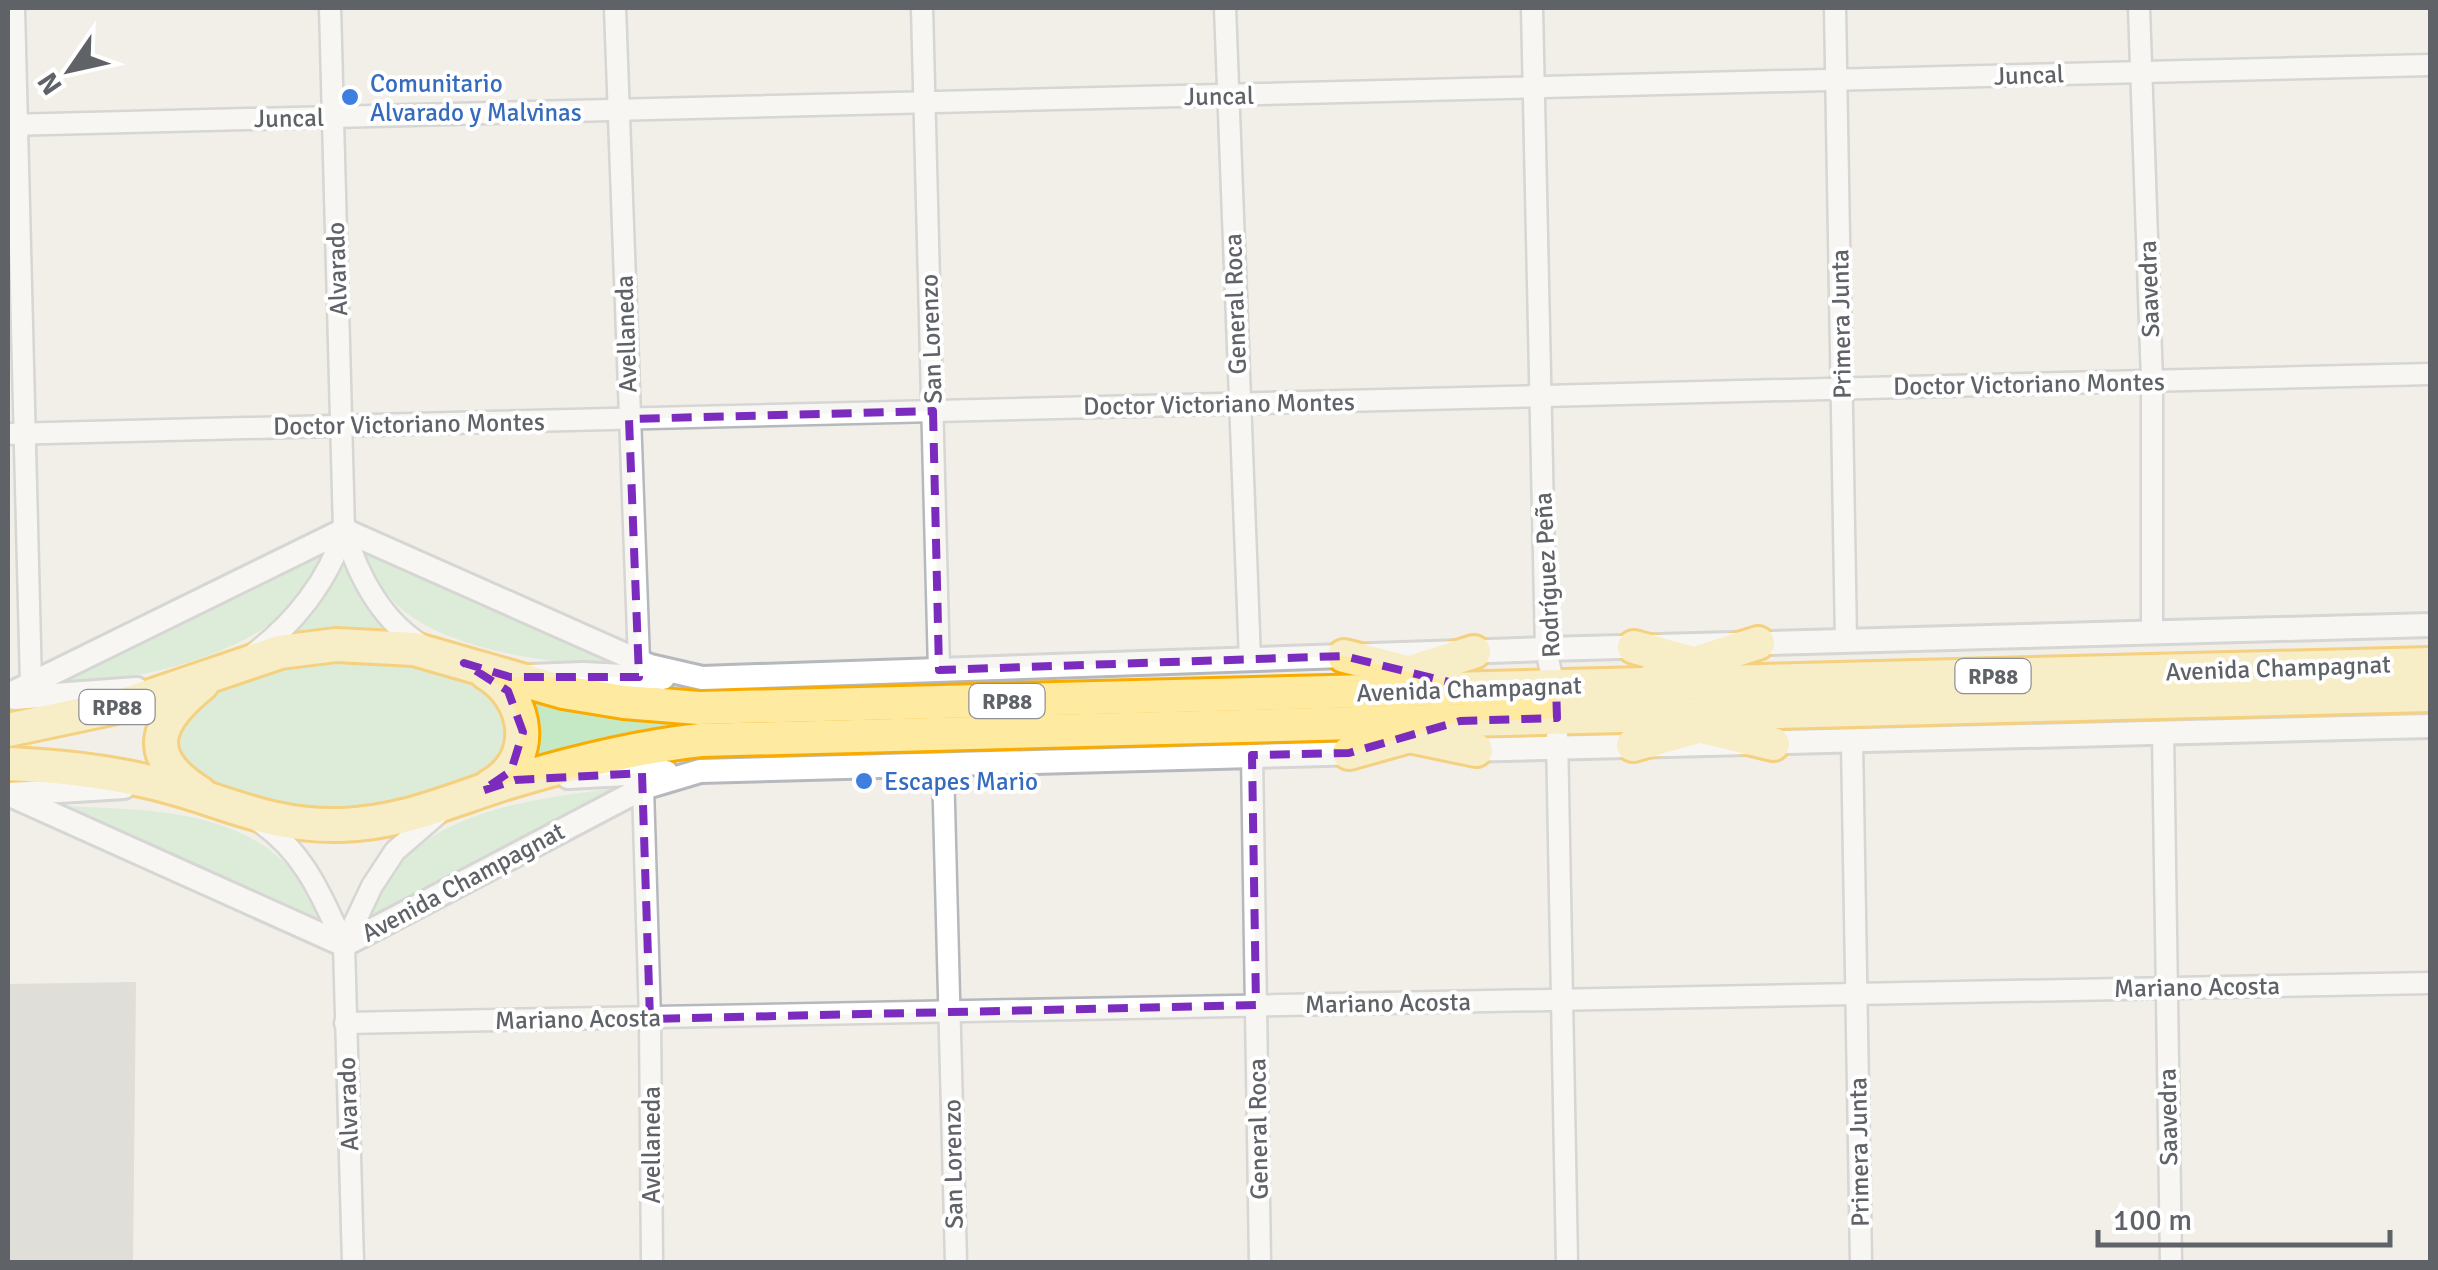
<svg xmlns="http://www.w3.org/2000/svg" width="2438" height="1270" font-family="Signika,sans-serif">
<rect width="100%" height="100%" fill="#f1efe8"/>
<g fill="#c5e8c5">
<path d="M363,547L621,664C557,666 449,651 399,607C381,591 371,569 363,547Z"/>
<polygon points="344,548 389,632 279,643 315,607"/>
<path d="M323,551C299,649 148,680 62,684Z"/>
<polygon points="380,658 451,673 473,683 488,691 508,719 506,747 489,768 470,780 367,810 299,810 236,795 192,773 176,746 180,725 201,701 225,687 296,664"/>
<polygon points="530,696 1536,698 532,765 535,752"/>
<path d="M631,786L369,922C374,910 377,896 384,885C432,805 548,798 631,786Z"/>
<path d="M65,806C138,810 228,808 284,862C303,880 314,903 325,926Z"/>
</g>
<polygon fill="#cccac5" points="136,982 133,1262 8,1262 8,984"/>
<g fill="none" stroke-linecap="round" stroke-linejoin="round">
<defs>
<g id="minor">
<polyline points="14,8 31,685"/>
<path d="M330,8L344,530C359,578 382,622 426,648"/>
<polyline points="615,8 639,661"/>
<polyline points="922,8 939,670"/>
<polyline points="1225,8 1250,660"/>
<polyline points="1532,8 1546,649 1556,696"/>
<polyline points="1835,8 1846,640"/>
<polyline points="2139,8 2152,381 2152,631"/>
<polyline points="8,125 2430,65"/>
<polyline points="8,434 2430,374"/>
<path d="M252,655C294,624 329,580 344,530"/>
<polyline points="2163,732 2171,1262"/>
<polyline points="1557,735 1567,1262"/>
<polyline points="1852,741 1861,1262"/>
<polyline points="1252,755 1260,1262"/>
<polyline points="943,767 956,1262"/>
<polyline points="643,788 650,1019 652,1262"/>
<path d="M255,819C303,849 322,896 344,945"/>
<polyline points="345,1023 2430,983"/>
<polyline points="353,1262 344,945 372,886 395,851 439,813"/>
</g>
<g id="tertiary">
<polyline points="530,676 583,674 663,678"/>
<polyline points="8,695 344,530 650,666 702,678 1546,649 2430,625"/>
<polyline points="14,698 137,689"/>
<polyline points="1464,750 2430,726"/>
<polyline points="568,777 666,772"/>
<polyline points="8,794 344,945 643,788 700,771 1362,753"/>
<polyline points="11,794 124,787"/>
</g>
<g id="trunk">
<polyline points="1634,647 1693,663"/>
<polyline points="1344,656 1415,674"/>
<path d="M486,673C530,699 537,760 490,786"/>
<polyline points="1657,675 1758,643"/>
<polyline points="1388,679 1474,652"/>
<polyline points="1698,726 1773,744"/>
<polyline points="8,730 121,706 280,652 336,645 414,649 563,692 624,702 699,708 2430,664"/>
<polyline points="1404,735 1476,750"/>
<polyline points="1633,745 1701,726"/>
<polyline points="1349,753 1417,734"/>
<path d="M8,764C55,766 104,771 150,782C221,798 264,827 341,825C404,823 451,800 509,782C572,763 636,747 701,740L2430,695"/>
<path d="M200,793C141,756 155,722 202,684"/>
</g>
</defs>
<use href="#minor" stroke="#b5b8bc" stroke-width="25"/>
<use href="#tertiary" stroke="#b5b8bc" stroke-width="28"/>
<use href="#trunk" stroke="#f9ab00" stroke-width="38"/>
<use href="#minor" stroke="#fff" stroke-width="20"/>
<use href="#tertiary" stroke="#fff" stroke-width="22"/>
<use href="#trunk" stroke="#feeaa1" stroke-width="32"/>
</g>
<path d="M0 0H2438V1270H0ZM933,411L939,670L1344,656L1473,688L1556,686L1557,718L1460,721L1349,753L1252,755L1256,1005L650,1019L642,773L515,780L482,791L511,771L523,732L508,691L464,663L510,677H639L629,419Z" fill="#f1efe8" fill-opacity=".55" fill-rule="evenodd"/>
<path fill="none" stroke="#7b2cbf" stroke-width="8" stroke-dasharray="20 12" stroke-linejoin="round" d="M933,411L939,670L1344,656L1473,688L1556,686L1557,718L1460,721L1349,753L1252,755L1256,1005L650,1019L642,773L515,780L482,791L511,771L523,732L508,691L464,663L510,677H639L629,419Z"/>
<g fill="#3f7fe0" stroke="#fff" stroke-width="4">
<circle cx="350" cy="97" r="10"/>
<circle cx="864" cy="781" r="10"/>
</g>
<g text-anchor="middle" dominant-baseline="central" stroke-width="8" stroke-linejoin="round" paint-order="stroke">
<g fill="#fff" stroke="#8f9295" stroke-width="2.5">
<rect x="1955.5" y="659" width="75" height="34" rx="8"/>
<rect x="969.5" y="684" width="75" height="34" rx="8"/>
<rect x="79.5" y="690" width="75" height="34" rx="8"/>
</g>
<g font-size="22" font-weight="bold" fill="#5f6368">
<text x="1993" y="676">RP88</text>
<text x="1007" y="701">RP88</text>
<text x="117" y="707">RP88</text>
</g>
<g font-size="25" fill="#5f6368" stroke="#fff">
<text transform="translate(2029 75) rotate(-2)">Juncal</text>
<text transform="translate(1219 96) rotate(-1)">Juncal</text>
<text transform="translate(289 118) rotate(-1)">Juncal</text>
<text transform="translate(337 269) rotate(-92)">Alvarado</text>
<text transform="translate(2149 289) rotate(-92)">Saavedra</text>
<text transform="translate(1235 304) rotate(-92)">General Roca</text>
<text transform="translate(1841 324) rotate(-91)">Primera Junta</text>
<text transform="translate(626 334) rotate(-92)">Avellaneda</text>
<text transform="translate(931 339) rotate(-92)">San Lorenzo</text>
<text transform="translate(2029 384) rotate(-1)">Doctor Victoriano Montes</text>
<text transform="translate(1219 404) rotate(-1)">Doctor Victoriano Montes</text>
<text transform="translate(409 424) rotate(-1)">Doctor Victoriano Montes</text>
<text transform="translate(1547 575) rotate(-93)">Rodríguez Peña</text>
<text transform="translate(2278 668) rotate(-2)">Avenida Champagnat</text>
<text transform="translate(1469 689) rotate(-2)">Avenida Champagnat</text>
<text transform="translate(463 882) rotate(-28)">Avenida Champagnat</text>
<text transform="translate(2197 987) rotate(-1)">Mariano Acosta</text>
<text transform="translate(1388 1003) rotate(-1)">Mariano Acosta</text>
<text transform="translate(578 1019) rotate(-1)">Mariano Acosta</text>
<text transform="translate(348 1104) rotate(-92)">Alvarado</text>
<text transform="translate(2168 1117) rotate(-91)">Saavedra</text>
<text transform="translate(1258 1129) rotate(-91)">General Roca</text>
<text transform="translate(651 1145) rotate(-90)">Avellaneda</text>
<text transform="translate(1859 1152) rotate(-91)">Primera Junta</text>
<text transform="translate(953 1164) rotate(-91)">San Lorenzo</text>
</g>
<g font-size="25" fill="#366cbe" stroke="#fff" text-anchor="start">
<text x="370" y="83">Comunitario<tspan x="370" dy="29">Alvarado y Malvinas</tspan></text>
<text x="884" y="781">Escapes Mario</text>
</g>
</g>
<rect width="2438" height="1270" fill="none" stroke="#5f6368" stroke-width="20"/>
<g transform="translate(70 70) rotate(236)" stroke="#ffffff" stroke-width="8" paint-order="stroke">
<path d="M0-8L18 38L0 25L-18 38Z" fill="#5f6368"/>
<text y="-15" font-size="28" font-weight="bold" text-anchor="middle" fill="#5f6368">N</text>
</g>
<path d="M2098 1230v15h292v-15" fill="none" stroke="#5f6368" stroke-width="5"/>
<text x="2113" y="1230" font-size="30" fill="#5f6368" stroke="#ffffff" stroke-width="8" paint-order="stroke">100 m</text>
</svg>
